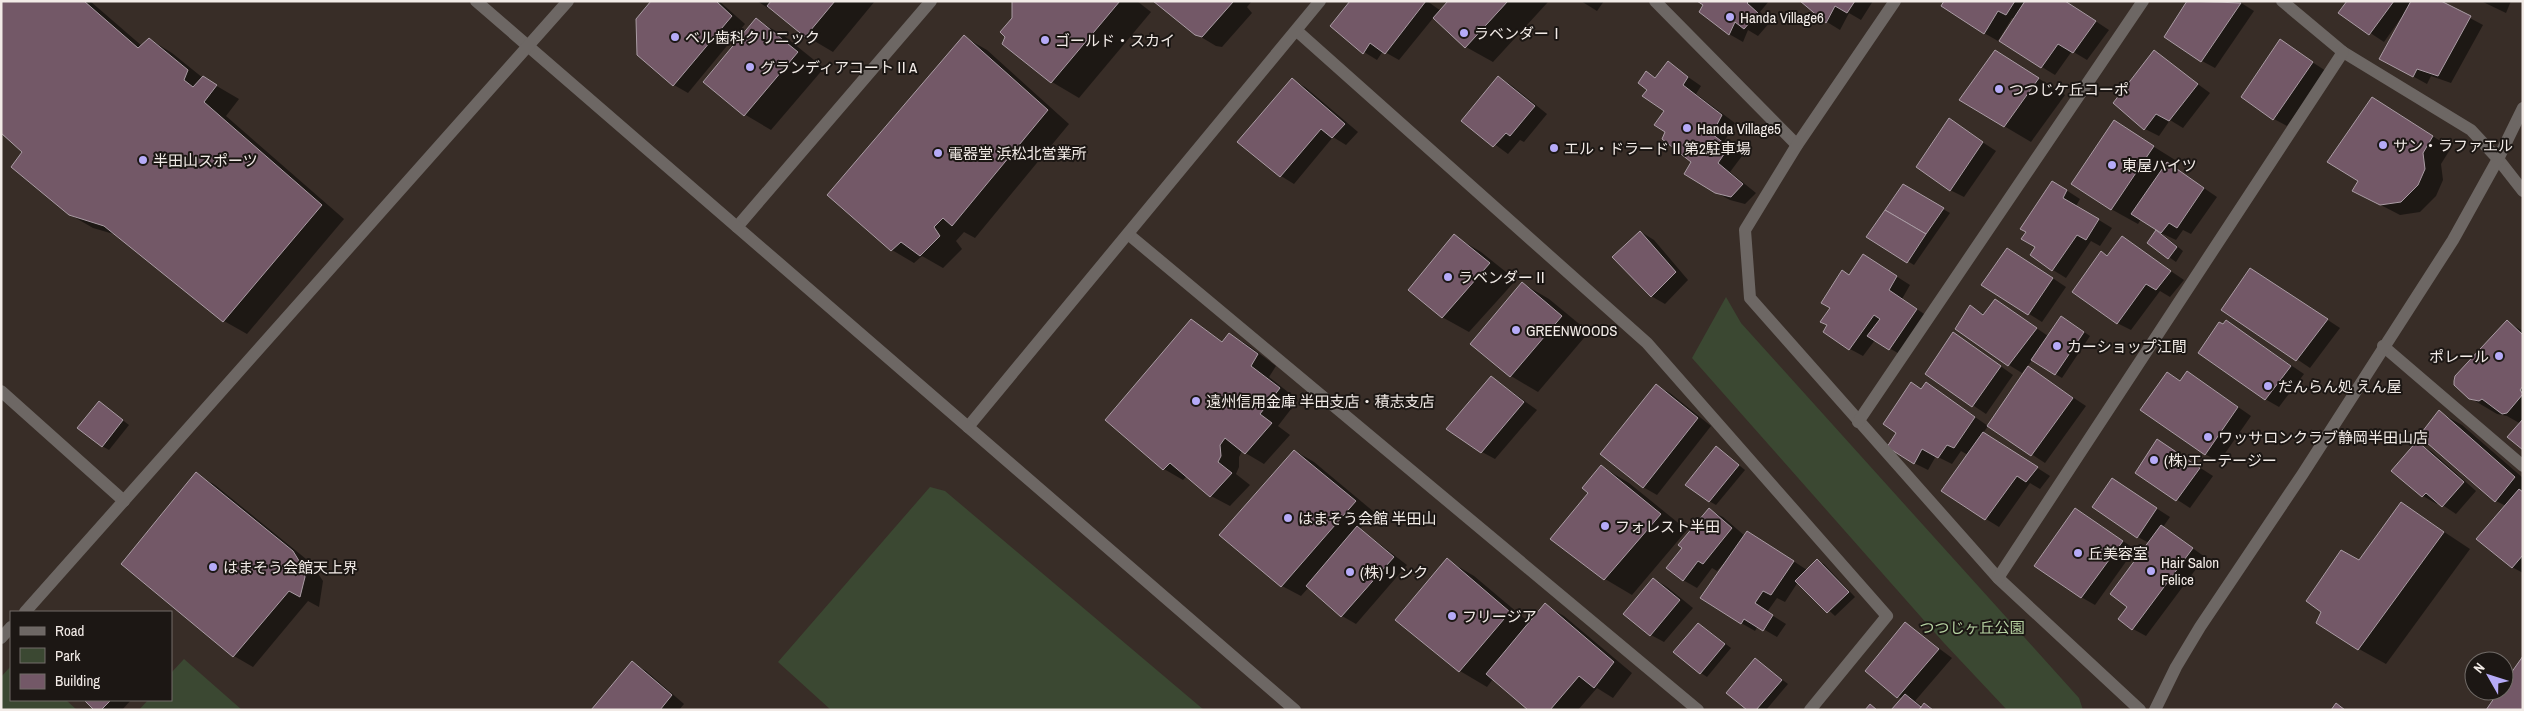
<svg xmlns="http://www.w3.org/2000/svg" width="2524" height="711" font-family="'Archivo Narrow','Noto Sans JP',sans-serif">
<rect width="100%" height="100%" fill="#382d27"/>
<g fill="#3b4832">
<polygon points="1726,297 1741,323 2079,698 2083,710 2007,710 1944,643 1692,358"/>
<polygon points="930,487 945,491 1204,710 831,710 778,662"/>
<polygon points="184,659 242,710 139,710 148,700 171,700 171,673"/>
<polygon points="11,666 11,700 66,700 77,710 1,710 1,677"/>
</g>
<g fill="#0007">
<polygon points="1,1 90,1 142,46 149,39 172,53 203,78 239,99 226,116 344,219 247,334 224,321 117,235 93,228 69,214 23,152"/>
<polygon points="652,1 719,1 745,24 688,93 674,85 638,55"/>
<polygon points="757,1 875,1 833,52 806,36 770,6 768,8"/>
<polygon points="1014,1 1137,1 1151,12 1079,98 1052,82 1014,18"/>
<polygon points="1155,1 1252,1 1247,7 1252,13 1222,47 1216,46 1196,34"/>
<polygon points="1351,1 1427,1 1441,11 1450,1 1548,2 1493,62 1466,47 1434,17 1399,60 1383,51 1377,60 1364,52"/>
<polygon points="1581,1 1604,1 1597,11"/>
<polygon points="1700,1 1769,1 1760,12 1771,21 1758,36 1748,30 1743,42 1729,34"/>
<polygon points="1802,1 1873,1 1861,20 1849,13 1840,30 1827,22"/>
<polygon points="1946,1 2065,1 2109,30 2087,60 2072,51 2055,75 2042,67 2015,19 2012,18 1998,41 1984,33"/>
<polygon points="2189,1 2238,1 2254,11 2215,68 2202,61"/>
<polygon points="2347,1 2438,1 2483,25 2451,83 2431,76 2427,84 2394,66 2402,19 2401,18 2384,42 2340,13"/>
<polygon points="2481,1 2511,1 2506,13"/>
<polygon points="756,20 783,35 824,68 771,130 744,114"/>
<polygon points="964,37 987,50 1069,124 975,238 964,232 956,241 962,249 943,268 922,256 914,263 892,250"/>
<polygon points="2280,41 2326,71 2287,126 2274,119"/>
<polygon points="1995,51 2065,95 2031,142 2004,126"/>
<polygon points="2154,52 2210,93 2183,128 2170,120 2159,136 2145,129 2114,103"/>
<polygon points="1668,63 1701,86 1696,94 1735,123 1724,142 1742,156 1730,172 1756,193 1745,204 1730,200 1715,192 1667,132 1666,111 1648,90 1646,73 1656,78"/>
<polygon points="1498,77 1511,85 1547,114 1524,142 1520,140 1508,154 1463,121"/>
<polygon points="1292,80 1305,87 1358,132 1346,145 1333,137 1294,184 1281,176 1239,142"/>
<polygon points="2391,109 2451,148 2441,164 2443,180 2436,196 2420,212 2400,215 2354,191"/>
<polygon points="1949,120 1996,151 1964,197 1950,190"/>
<polygon points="2114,122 2180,163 2176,169 2217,197 2191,234 2183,230 2176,240 2161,233 2183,251 2176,262 2149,243 2157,229 2141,219 2138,224 2111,209"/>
<polygon points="1903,186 1950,213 1914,265 1868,237"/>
<polygon points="2066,190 2080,199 2076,206 2112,228 2100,246 2091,241 2066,278 2053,270 2037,247"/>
<polygon points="1641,232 1654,240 1688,280 1665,304 1651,296"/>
<polygon points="1454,236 1481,252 1516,280 1469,332 1442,317"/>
<polygon points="2122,238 2184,280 2170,297 2160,291 2131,330 2117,323 2108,257"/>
<polygon points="2021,257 2066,287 2042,322 1983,285"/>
<polygon points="1877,264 1910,285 1902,299 1930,318 1903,356 1875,340 1863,356 1850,349 1829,325 1849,276"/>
<polygon points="2264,278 2340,328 2310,368 2223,309"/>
<polygon points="1522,283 1549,299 1589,332 1538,392 1511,376 1472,344"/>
<polygon points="1971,306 1985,315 2009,309 2048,336 2068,321 2090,336 2062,378 2032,360 2027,367 2086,406 2045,463 1989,426 2027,370 2025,369 2022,373 2009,365"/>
<polygon points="1191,321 1223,342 1229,334 1248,345 1276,366 1269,377 1298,400 1278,426 1290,435 1264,464 1242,451 1239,457 1239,467 1236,474 1250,485 1230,506 1211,496 1187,476 1183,480 1164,469 1107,420"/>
<polygon points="2226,321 2304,374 2279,407 2265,399 2223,326"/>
<polygon points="2507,322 2523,331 2523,449 2521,424 2507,416 2497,414 2470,398"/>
<polygon points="1967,342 2013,375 1986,414 1926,374"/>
<polygon points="2167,373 2181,381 2201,381 2251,416 2219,462 2205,454"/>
<polygon points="1491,377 1537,410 1495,459 1482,452"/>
<polygon points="1926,383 1988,426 1983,433 2050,476 2040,489 2030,483 1999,527 1986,519 1968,455 1961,451 1952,464 1936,456 1928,470 1914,463 1922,390"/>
<polygon points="1656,386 1670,393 1711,426 1657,495 1643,487"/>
<polygon points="99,402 129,425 109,450 102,446"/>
<polygon points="2439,412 2462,425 2523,478 2523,573 2512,567 2506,506 2496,501"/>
<polygon points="2417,443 2431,451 2476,491 2456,514 2438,502 2437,504 2423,496 2393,471"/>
<polygon points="1717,448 1745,470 1716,505 1709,501"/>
<polygon points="2171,449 2213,476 2190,508 2136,473"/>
<polygon points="1295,451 1314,462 1374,512 1360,529 1407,565 1356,624 1342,616 1309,587 1301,596 1282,586"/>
<polygon points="1602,467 1629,483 1687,530 1632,595 1605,579 1552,538 1590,493"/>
<polygon points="196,474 215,485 311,563 323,581 319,607 308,601 253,667 234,656 123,564"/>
<polygon points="2125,488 2170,517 2163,527 2205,557 2146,636 2133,629 2129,607 2149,543 2138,537"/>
<polygon points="2402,504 2470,549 2386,664 2359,649 2360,562"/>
<polygon points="1709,510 1723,517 1745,536 1761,540 1807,570 1817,561 1824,564 1855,597 1835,616 1798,582 1785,602 1777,598 1767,612 1786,624 1777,637 1758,626 1755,631 1741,623 1723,564 1717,571 1712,568 1697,588 1683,580 1684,548"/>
<polygon points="2076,510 2135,549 2095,605 2081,597"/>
<polygon points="1447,560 1474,576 1530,623 1545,605 1564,616 1632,673 1613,698 1597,688 1578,710 1530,710 1493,679 1487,687 1460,671"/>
<polygon points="1654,579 1667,587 1693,608 1664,642 1651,635"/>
<polygon points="1906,624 1952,658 1915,701 1923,707 1925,704 1934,710 1893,710 1902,699 1866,671"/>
<polygon points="1705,628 1731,648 1707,677 1701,673"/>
<polygon points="1755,659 1788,684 1766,710 1749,710"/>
<polygon points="632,663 646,671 684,704 679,710 592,710"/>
<polygon points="85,700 131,700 122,710 95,710"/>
</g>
<g fill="#735867" stroke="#aa9ca4">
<polygon points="1,1 84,1 138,48 149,38 188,70 184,80 193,87 203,76 217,85 204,102 322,205 223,322 104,226 69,215 11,167 22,152 1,133"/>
<polygon points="651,1 716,1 732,16 673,86 637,55 636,19"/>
<polygon points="771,1 835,1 805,37 767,6"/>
<polygon points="1012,1 1120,1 1051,83 1002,44 1005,37 1000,32 1012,18"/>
<polygon points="1153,1 1233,1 1233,2 1202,37 1195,35"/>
<polygon points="1350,1 1426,1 1385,54 1370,43 1363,54 1330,26"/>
<polygon points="1448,1 1508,1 1465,48 1433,18"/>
<polygon points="1697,1 1749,1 1747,3 1758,13 1744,29 1735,22 1729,35 1699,12 1703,5"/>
<polygon points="1800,1 1855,1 1847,13 1835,6 1826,23"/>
<polygon points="1944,1 2015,1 2006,15 1998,11 1984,34 1941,6"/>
<polygon points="2025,1 2065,1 2096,21 2073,53 2058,44 2041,68 1999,41"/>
<polygon points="2187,1 2241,3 2201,62 2164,37"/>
<polygon points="2347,1 2394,1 2369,35 2338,13"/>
<polygon points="2411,1 2441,1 2471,16 2438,76 2417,69 2413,77 2379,59"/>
<polygon points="756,18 798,52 744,116 703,82"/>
<polygon points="964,35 1048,110 952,226 943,218 934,227 940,236 920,256 901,242 891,251 827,195"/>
<polygon points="2280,39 2313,62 2273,120 2241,97"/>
<polygon points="1995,50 2039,78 2004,127 1959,100"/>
<polygon points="2154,50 2198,84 2169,121 2156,114 2144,130 2113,103"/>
<polygon points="1668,61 1688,77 1683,85 1722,115 1712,134 1729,147 1718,163 1743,184 1731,197 1715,193 1684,174 1691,162 1662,139 1665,132 1654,125 1664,111 1642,96 1647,90 1638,83 1646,71 1655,78"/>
<polygon points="1498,76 1535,106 1510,136 1506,133 1493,147 1461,121"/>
<polygon points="1292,78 1345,124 1332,138 1321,129 1280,177 1237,142"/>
<polygon points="2372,97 2433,136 2423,153 2425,169 2418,185 2401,202 2380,205 2352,191 2358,181 2327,162"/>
<polygon points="1949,118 1983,142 1950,191 1916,167"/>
<polygon points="2114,120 2154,146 2111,210 2071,184"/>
<polygon points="2167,162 2204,188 2177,228 2169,223 2161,233 2131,214"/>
<polygon points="2052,181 2067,190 2063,198 2099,219 2086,240 2077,235 2052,271 2030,255 2035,247 2021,239 2026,232 2020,229"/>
<polygon points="1903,184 1944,208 1926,234 1885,210"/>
<polygon points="1885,210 1926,234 1907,263 1866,237"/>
<polygon points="2156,230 2177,247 2168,259 2147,243"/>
<polygon points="1640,231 1676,272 1651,297 1612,257"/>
<polygon points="1454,234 1490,263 1442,318 1408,290"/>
<polygon points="2122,236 2171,271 2156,290 2146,284 2117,324 2072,292 2101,251 2107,256"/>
<polygon points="2007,248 2053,278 2028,315 1981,285"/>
<polygon points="1863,254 1897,276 1889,290 1917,309 1889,350 1867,336 1880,319 1874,315 1849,350 1823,332 1827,325 1820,322 1830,308 1821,303 1842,270 1849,275"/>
<polygon points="2250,268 2328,319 2296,361 2221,310"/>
<polygon points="1522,282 1562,316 1510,377 1470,344"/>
<polygon points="1995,299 2037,328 2008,366 1955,329 1970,305 1983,315"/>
<polygon points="2061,316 2084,332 2055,375 2031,360"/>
<polygon points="1191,319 1222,342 1229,333 1258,354 1251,366 1280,388 1260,414 1272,423 1245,454 1225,438 1220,445 1221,456 1218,462 1232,473 1210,497 1170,463 1163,470 1105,420"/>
<polygon points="2226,320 2291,366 2265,400 2198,353 2219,322 2223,324"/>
<polygon points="2507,320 2523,335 2523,386 2520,390 2523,394 2507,413 2502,414 2482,399 2479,401 2469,399 2454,385 2454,381 2455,376"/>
<polygon points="1953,332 2001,366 1972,407 1925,374"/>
<polygon points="2028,366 2073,398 2031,456 1987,426"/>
<polygon points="2187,371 2238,407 2205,455 2140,410 2167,372 2180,381"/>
<polygon points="1491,376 1524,402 1481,453 1446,429"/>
<polygon points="1911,382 1921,389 1926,382 1975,417 1954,448 1947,445 1938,458 1922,449 1914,464 1887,447 1896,433 1883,424"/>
<polygon points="1656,384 1698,418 1643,488 1600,454"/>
<polygon points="99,401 123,420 102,447 77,428"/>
<polygon points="2439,410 2515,477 2495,502 2419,436"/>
<polygon points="2523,419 2523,450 2507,437"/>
<polygon points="1983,432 2038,467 2026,482 2017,476 1985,520 1941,491"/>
<polygon points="2157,439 2200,468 2176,501 2135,473"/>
<polygon points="2417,441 2464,482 2442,507 2426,493 2422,497 2391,471"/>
<polygon points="1716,446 1739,465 1709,502 1685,485"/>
<polygon points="1294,450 1356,501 1281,587 1219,535"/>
<polygon points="1601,465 1661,514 1604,580 1550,539 1588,493 1582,488"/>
<polygon points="196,472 293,551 304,569 305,577 300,597 289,591 233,657 121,564"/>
<polygon points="2112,478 2157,508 2137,538 2092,507"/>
<polygon points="2519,489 2523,492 2523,555 2512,568 2476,539"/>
<polygon points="2401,502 2444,532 2358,650 2316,623 2321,612 2306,601 2341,550 2359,560"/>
<polygon points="1709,508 1732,528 1703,564 1698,561 1683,581 1666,568 1682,548 1678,545"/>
<polygon points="2075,508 2123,541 2081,598 2034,566"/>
<polygon points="2161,525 2193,548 2132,630 2118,619 2127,607 2110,594"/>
<polygon points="1357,526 1394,557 1341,617 1306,586"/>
<polygon points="1747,531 1794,561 1771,595 1763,591 1755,603 1773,615 1763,631 1744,619 1741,624 1700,598"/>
<polygon points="1447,558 1510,612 1459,672 1395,620"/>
<polygon points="1817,559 1849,592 1827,613 1795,581"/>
<polygon points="1653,578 1680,600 1650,636 1623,614"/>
<polygon points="1545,603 1614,662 1594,688 1579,676 1550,710 1528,710 1486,674"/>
<polygon points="1905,622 1939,649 1897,698 1865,671"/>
<polygon points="1698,623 1725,644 1700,674 1673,652"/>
<polygon points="2523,656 2523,710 2486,710 2499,691 2504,691 2504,683"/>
<polygon points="1755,658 1782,680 1756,710 1747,710 1726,693"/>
<polygon points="632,661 672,695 660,710 591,710"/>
<polygon points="1905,694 1921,707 1919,710 1891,710"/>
<polygon points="84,700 111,700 101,710 94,710"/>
<polygon points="1924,703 1933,710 1919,710"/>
<polygon points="2336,703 2345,710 2331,710"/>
<polygon points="1870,704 1877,710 1865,710"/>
</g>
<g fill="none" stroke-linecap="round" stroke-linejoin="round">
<polyline stroke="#6d6764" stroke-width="12" points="1,391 124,501"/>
<g stroke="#6d6764" stroke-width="12">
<polyline points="1655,1 1797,145"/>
<polyline points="1895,1 1797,145 1745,230 1750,298 1998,578 2140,710"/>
<polyline points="2282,1 2343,52 2471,130 2498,159 2523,191"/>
<polyline points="1297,31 1647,343 1887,616 1810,710"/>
<polyline points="737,227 931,1"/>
<polyline points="1128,234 1698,710"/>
<polyline points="2383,346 2523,466"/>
<polyline points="1858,422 2143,1"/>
<polyline points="968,427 1320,1"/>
<polyline points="1998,578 2343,52"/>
</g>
<g stroke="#6d6764" stroke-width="12">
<polyline points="476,1 1295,710"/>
<polyline points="25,612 568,1"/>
<polyline points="1,638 11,627"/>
<polyline points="2155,710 2176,667 2200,627 2302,475 2453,240 2498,159 2523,108"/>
</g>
</g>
<g fill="#b6abf8" stroke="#1c1714" stroke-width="2">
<circle cx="1730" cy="17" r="5"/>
<circle cx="1464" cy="33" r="5"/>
<circle cx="675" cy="37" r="5"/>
<circle cx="1045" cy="40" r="5"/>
<circle cx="750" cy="67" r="5"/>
<circle cx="1999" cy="89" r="5"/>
<circle cx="1687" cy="128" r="5"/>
<circle cx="2383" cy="145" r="5"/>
<circle cx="1554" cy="148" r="5"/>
<circle cx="938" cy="153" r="5"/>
<circle cx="143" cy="160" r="5"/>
<circle cx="2112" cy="165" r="5"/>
<circle cx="1448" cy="277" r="5"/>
<circle cx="1516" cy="330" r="5"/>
<circle cx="2057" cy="346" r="5"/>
<circle cx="2499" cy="356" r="5"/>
<circle cx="2268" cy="386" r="5"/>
<circle cx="1196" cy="401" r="5"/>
<circle cx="2208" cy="437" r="5"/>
<circle cx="2154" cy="460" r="5"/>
<circle cx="1288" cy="518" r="5"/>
<circle cx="1605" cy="526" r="5"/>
<circle cx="2078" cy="553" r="5"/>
<circle cx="213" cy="567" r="5"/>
<circle cx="2151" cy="571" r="5"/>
<circle cx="1350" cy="572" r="5"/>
<circle cx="1452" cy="616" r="5"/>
</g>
<g text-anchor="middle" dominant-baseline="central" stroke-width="4" stroke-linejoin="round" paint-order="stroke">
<g font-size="15" fill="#f2ebe7" stroke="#1c1714" text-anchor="start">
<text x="1740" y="17">Handa Village6</text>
<text x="1474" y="33">ラベンダーⅠ</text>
<text x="685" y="37">ベル歯科クリニック</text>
<text x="1055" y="40">ゴールド・スカイ</text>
<text x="760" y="67">グランディアコートⅡA</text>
<text x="2009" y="89">つつじケ丘コーポ</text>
<text x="1697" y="128">Handa Village5</text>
<text x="2393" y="145">サン・ラファエル</text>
<text x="1564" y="148">エル・ドラードⅡ第2駐車場</text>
<text x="948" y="153">電器堂 浜松北営業所</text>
<text x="153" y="160">半田山スポーツ</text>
<text x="2122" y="165">東屋ハイツ</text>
<text x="1458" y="277">ラベンダーⅡ</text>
<text x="1526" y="330">GREENWOODS</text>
<text x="2067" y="346">カーショップ江間</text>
<text x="2489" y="356" text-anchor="end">ポレール</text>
<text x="2278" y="386">だんらん処 えん屋</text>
<text x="1206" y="401">遠州信用金庫 半田支店・積志支店</text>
<text x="2218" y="437">ワッサロンクラブ静岡半田山店</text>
<text x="2164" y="460">(株)エーテージー</text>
<text x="1298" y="518">はまそう会館 半田山</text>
<text x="1615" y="526">フォレスト半田</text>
<text x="2088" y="553">丘美容室</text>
<text x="2161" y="562">Hair Salon<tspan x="2161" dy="17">Felice</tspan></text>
<text x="223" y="567">はまそう会館天上界</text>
<text x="1360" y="572">(株)リンク</text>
<text x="1462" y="616">フリージア</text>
</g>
<g font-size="15" fill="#b6d2a2" stroke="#1c1714">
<text x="1972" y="627">つつじヶ丘公園</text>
</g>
</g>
<rect width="2524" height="711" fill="none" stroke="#f2ebe7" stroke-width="5"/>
<rect x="10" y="611" width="162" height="90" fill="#1c1714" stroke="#726c68"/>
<rect x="20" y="627" width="25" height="8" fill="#6d6764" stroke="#726c68"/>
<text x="55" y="636" font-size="15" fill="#f2ebe7">Road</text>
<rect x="20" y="648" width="25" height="15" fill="#3b4832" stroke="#726c68"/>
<text x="55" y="661" font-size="15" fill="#f2ebe7">Park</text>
<rect x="20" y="674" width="25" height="15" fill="#735867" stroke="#726c68"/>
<text x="55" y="686" font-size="15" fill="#f2ebe7">Building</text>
<g transform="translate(2489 676) rotate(309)"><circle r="24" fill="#1c1714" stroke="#726c68"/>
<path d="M0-4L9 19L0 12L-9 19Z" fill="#b6abf8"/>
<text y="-8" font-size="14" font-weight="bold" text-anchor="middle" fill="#f2ebe7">N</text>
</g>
</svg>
